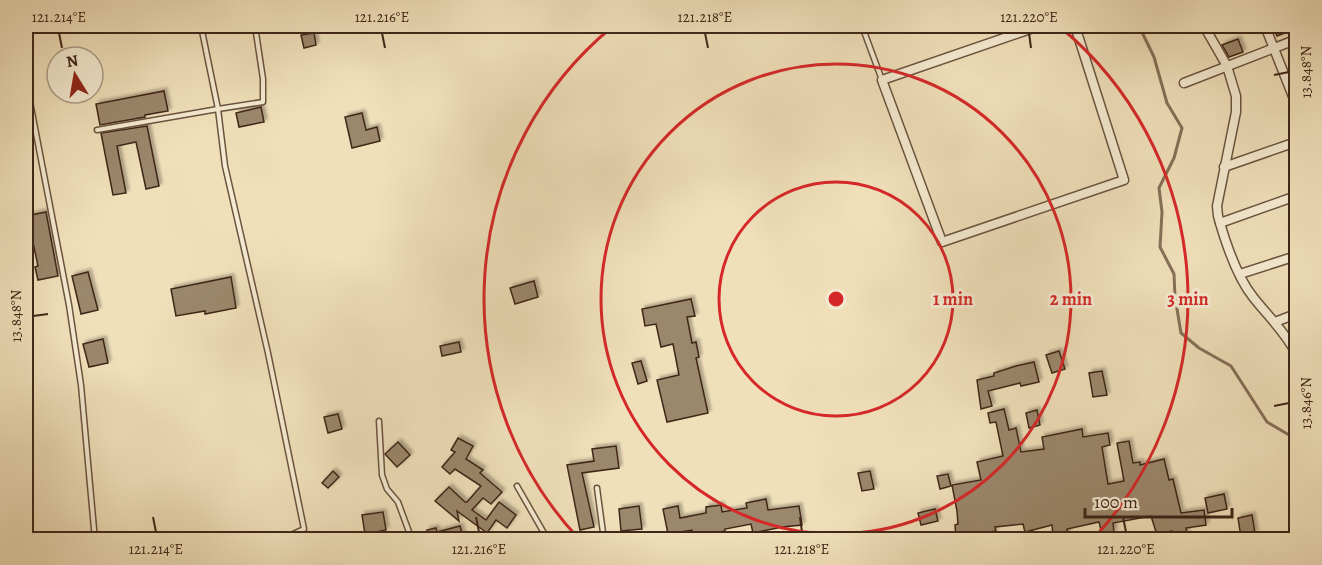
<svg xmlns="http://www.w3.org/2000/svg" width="1322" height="565" font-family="Alegreya,serif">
<defs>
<filter id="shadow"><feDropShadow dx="3" dy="-3" stdDeviation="1.5" flood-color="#0004"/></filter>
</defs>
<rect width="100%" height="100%" fill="#f0e0ba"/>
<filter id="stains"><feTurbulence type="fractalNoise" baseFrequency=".00333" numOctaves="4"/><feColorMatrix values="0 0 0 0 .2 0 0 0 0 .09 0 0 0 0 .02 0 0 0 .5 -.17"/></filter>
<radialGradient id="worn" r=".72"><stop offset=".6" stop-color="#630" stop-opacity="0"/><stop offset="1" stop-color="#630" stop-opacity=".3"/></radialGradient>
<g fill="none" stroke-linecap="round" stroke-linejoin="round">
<polyline stroke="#857058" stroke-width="3" points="1139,26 1154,57 1167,103 1182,128 1174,158 1159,188 1162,212 1160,247 1174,274 1175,297 1181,333 1199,348 1231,366 1267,422 1296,439"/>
</g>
<g fill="#9b876c" stroke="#3f2618" stroke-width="1.5" filter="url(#shadow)">
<polygon points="1273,26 1296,26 1296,29 1277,36"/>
<polygon points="314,33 316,45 304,48 301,35"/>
<polygon points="1238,39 1243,52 1229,57 1222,45"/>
<polygon points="164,91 168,111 145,115 145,117 100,125 96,104"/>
<polygon points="261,107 264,122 239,127 236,113"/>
<polygon points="362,113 366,130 377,127 380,141 352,148 345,117"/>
<polygon points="147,126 159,186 146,189 136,142 117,146 126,193 113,195 101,133"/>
<polygon points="46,212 58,276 38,280 35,267 38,266 29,224 26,225 26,216"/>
<polygon points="88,272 98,310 81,314 72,276"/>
<polygon points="231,277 236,308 205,314 205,311 176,316 171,289"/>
<polygon points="534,281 538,297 515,304 510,288"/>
<polygon points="691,299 695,316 687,317 692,343 696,342 699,357 696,358 708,413 667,422 657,380 679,375 673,344 661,347 656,324 645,326 642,309"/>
<polygon points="103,339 108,363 89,367 83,344"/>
<polygon points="459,342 461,352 442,356 440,346"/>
<polygon points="1059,351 1065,369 1052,373 1046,355"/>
<polygon points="641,361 647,381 638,384 632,363"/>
<polygon points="1034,362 1039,382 1021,386 1020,383 988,391 992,406 981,409 977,380 994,376 994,373 1016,366"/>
<polygon points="1102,371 1107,395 1093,397 1089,373"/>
<polygon points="1004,409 1009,430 1016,428 1021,452 1044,449 1042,437 1082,429 1083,437 1108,433 1110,445 1102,447 1108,484 1124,481 1117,443 1129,441 1133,463 1140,462 1140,465 1164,459 1169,480 1173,479 1181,513 1204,510 1206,525 1186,528 1187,533 1174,536 1172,531 1157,535 1151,516 1113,523 1114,532 1102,534 1099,522 1067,529 1068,533 1053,536 1052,525 1025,532 1023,524 995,527 996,531 956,537 955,525 958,524 957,511 952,485 981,480 977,462 1003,456 996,422 990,423 988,413"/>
<polygon points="1037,410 1040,425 1029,428 1026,413"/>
<polygon points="338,414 342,429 328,433 324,417"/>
<polygon points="458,438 473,446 466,459 483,470 480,473 502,492 491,504 483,498 472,510 486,520 499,502 516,515 507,528 496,520 487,533 457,511 459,521 435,501 449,487 465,502 467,502 481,486 455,469 450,474 442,467 455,452 451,450"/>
<polygon points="398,442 410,455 397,467 385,454"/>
<polygon points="616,446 619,468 582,473 594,527 580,530 567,465 594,461 592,449"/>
<polygon points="333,471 339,477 328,488 322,483"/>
<polygon points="870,471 874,489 862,491 858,473"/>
<polygon points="948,474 951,486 940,489 937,476"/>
<polygon points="1224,494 1227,509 1208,513 1205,498"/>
<polygon points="766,499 768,510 799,506 802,525 782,527 753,533 751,524 725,529 725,531 693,537 692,530 668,534 663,509 678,506 680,518 706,513 706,507 721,505 722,512 747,508 746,503"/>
<polygon points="639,506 642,529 621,531 619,509"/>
<polygon points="935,509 938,521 921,525 918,513"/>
<polygon points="383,512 386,530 365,534 362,515"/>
<polygon points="1252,515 1255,533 1241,537 1238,518"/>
<polygon points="460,526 464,540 416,540 416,537 428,534 427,530 436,528 437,532"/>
</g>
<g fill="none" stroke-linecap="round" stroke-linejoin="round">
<defs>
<g id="service">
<polyline points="255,26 263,79 263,102 218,109 225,166 268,353 304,529 289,536 271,540"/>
<polyline points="862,26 882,80"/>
<polyline points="26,81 69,305 81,385 95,540"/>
<polyline points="97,130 218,109 201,26"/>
<polyline points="379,421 382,475 387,489 398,502 412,540"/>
<polyline points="517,486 548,540"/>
<polyline points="597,488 604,540"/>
</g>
<g id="minor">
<polyline points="1039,26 882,80 942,242 1124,180 1075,26"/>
<path d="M1204,26L1227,66L1236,96V112L1217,206L1218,216C1225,241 1237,277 1253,297C1268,316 1285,332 1296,353"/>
<polyline points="1265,26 1296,104"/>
<polyline points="1184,83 1295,40"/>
<polyline points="1224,167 1296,142"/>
<polyline points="1220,223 1296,196"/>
<polyline points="1240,274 1296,256"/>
<polyline points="1275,322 1296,314"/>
</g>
<polyline id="primary" points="1259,540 1296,539"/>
</defs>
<use href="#service" stroke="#6b5440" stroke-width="7"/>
<use href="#minor" stroke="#6b5440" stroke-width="11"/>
<use href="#primary" stroke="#3f2618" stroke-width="15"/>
<use href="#service" stroke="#f5ebd2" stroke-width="4"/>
<use href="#minor" stroke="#f5ebd2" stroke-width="8"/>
<use href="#primary" stroke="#f0e0ba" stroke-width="12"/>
</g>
<path fill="none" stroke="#3f2618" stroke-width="2" d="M59,33L62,48M382,33L385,48M705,33L708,48M1029,33L1031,48M1274,75L1289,72M33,316L48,314M1274,406L1289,403M153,517L156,532M476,517L479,532M800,517L802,532M1123,517L1126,532"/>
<g fill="none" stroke="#d62828" stroke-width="3">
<circle cx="836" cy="299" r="117"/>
<circle cx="836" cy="299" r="235"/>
<path d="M579 539A352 352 0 0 1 612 27M1060 27A352 352 0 0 1 1093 539"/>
</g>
<circle cx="836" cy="299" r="9" fill="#d62828" stroke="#f5ebd2" stroke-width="3"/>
<g font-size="18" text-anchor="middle" font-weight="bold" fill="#d62828" stroke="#f5ebd2" stroke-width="6" stroke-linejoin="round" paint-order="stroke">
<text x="953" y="305">1 min</text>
<text x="1071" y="305">2 min</text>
<text x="1188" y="305">3 min</text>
</g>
<rect width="1322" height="565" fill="none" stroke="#f0e0ba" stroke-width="66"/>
<g transform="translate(75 75) rotate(349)"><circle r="28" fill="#f5ebd2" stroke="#ac9c88" stroke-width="1.5"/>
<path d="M0-4.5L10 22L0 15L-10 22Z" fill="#8f2418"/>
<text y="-9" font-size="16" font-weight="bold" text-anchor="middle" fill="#3f2618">N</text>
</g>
<path d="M1085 508v9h147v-9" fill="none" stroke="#3f2618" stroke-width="3"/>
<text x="1094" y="508" font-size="18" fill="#3f2618" stroke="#f5ebd2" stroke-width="4.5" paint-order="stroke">100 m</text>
<rect x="33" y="33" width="1256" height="499" fill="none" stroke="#3f2618" stroke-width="2"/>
<g font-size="15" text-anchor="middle" fill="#3f2618">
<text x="59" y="22">121.214°E</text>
<text x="382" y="22">121.216°E</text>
<text x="705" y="22">121.218°E</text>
<text x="1029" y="22">121.220°E</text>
<text transform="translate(1306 72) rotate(-90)" y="5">13.848°N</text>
<text transform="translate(16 316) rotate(-90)" y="5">13.848°N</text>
<text transform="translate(1306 403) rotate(-90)" y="5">13.846°N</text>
<text x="156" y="554">121.214°E</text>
<text x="479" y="554">121.216°E</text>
<text x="802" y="554">121.218°E</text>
<text x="1126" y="554">121.220°E</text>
</g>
<rect width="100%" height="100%" filter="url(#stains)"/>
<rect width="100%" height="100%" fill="url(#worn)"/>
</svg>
